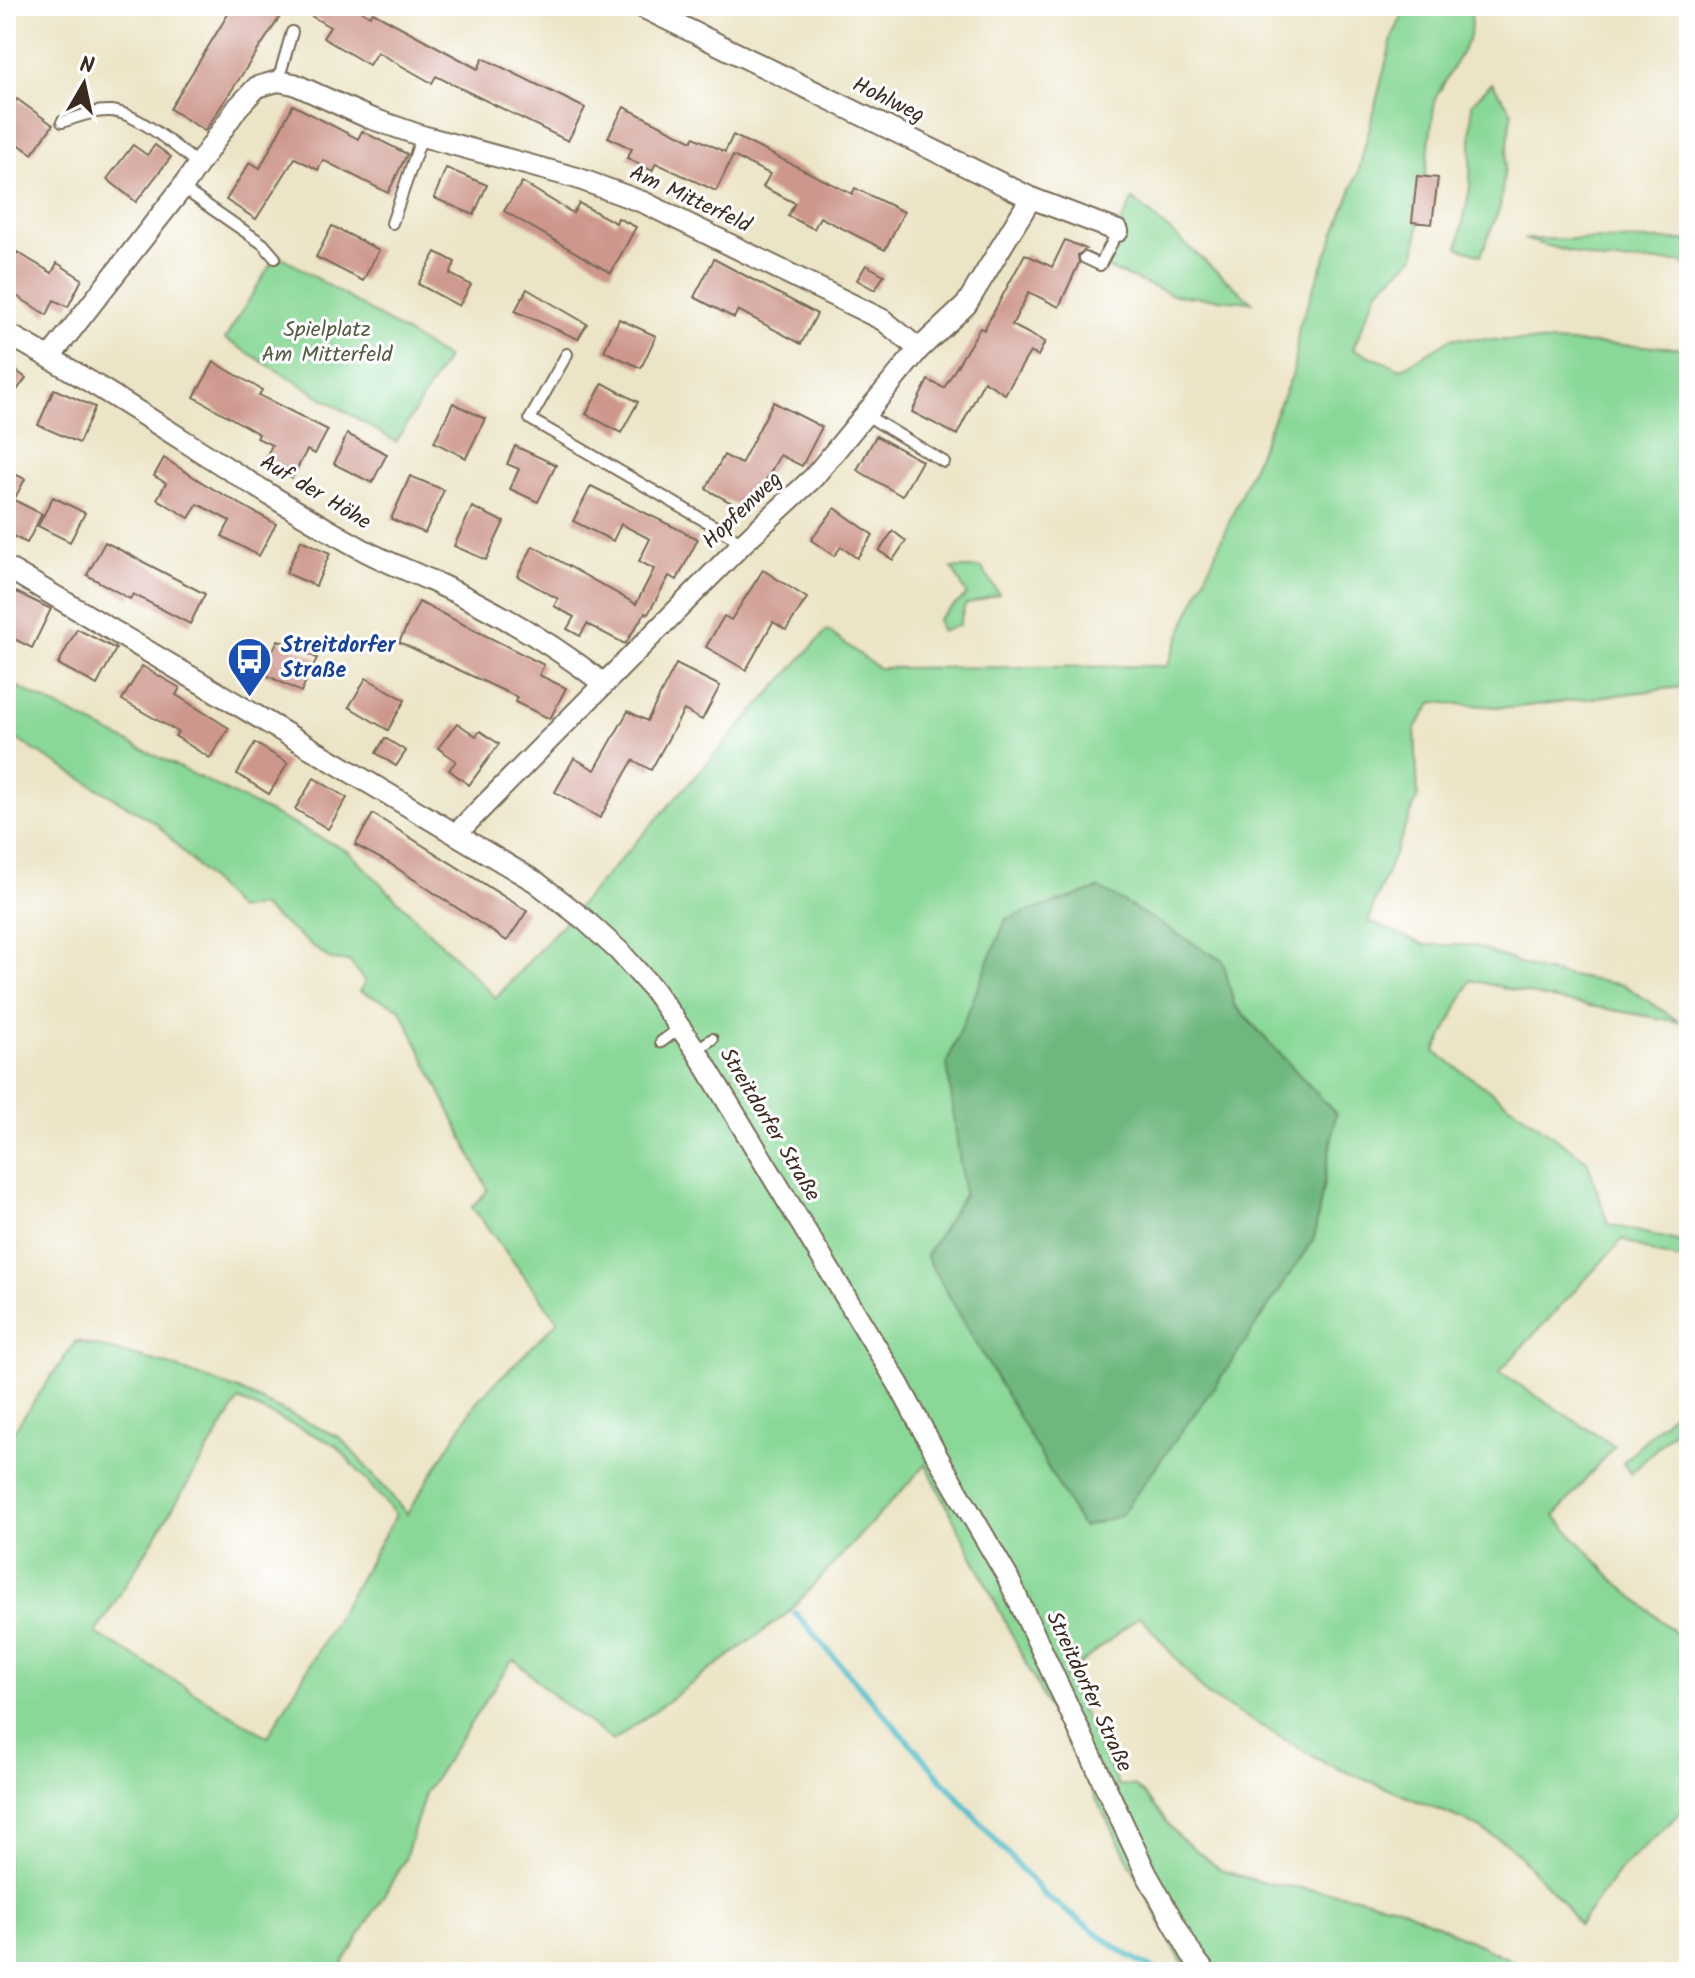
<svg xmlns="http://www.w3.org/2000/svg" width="1695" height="1978" font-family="Kalam,sans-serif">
<rect width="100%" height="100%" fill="#fff"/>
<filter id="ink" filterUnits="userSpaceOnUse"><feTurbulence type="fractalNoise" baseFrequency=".0125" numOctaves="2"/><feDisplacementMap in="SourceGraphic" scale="16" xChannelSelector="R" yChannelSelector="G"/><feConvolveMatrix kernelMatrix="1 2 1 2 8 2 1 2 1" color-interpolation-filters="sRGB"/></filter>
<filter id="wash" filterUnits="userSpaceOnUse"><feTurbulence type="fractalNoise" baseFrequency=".006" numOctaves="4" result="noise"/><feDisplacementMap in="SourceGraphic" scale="32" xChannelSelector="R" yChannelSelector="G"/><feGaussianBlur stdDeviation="1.8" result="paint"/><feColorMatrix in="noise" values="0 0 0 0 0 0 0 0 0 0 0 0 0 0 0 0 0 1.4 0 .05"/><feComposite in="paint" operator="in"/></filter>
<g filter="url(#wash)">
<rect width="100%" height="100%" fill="#ece4c6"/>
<g fill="#89d897" stroke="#62815a" stroke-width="2" fill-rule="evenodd">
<path d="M1407,6H1472L1470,37L1435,99L1415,256L1377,291L1353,349L1401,369L1452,338L1689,348V686L1511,708L1433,702L1415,729L1418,796L1373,906L1369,922L1425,945H1472L1540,971L1624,985L1680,1022L1556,1000L1471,980L1435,1052L1587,1160L1608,1224L1689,1244V1262L1653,1253L1623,1239L1499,1372L1614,1446L1555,1516L1614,1580L1689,1645V1805L1621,1868L1579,1925L1563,1903L1508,1844L1466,1821L1325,1763L1206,1694L1140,1616L1065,1676L1118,1785L1134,1786L1145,1795L1178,1836L1221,1870L1264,1883L1337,1893L1397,1906L1522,1965L1564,1964L1567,1972H1194L1181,1961L1047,1705L926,1464L788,1613L613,1741L556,1698L515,1660L510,1663L425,1793L405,1859L338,1972H6V1442L76,1341L163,1363L236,1389L341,1438L407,1514L477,1401L558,1321L472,1207L488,1190L400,1008L360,991L365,982L349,961L331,960L260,906L238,910L157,824L6,733V681L349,852L496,998L827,630L878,668L1167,666L1293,373L1299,326L1358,173L1393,35ZM1222,960L1234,1004L1336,1114L1314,1238L1225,1372L1120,1515L1083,1527L964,1194ZM239,1400L336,1445L396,1515L268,1737L96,1633Z"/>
<polygon points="1492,83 1512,112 1500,207 1481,255 1458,247 1470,188 1472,103"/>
<polygon points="1133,199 1252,302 1173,295 1100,265"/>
<polygon points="1523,239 1684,240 1689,241 1689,266 1681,262 1603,261"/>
<polygon points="277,254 447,358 396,442 225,339"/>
<polygon points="952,568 982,568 999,594 965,605 959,625 941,632 938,619 967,595"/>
<polygon points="1689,1395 1689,1415 1631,1474 1623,1463"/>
</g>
<polygon fill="#6eb880" stroke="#54714f" stroke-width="2" points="1100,888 1223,961 1234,1005 1336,1114 1314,1238 1225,1372 1120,1516 1082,1527 926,1256 964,1194 947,1063 1006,919"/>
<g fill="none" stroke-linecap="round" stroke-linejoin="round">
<polyline stroke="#51beca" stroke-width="6" points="795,1613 1043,1894 1124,1953 1158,1972"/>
</g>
<g id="blocks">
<g fill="#cd978d">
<polygon points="233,6 287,6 205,131 170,109"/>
<polygon points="294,6 353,6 370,16 373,12 478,69 483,58 585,108 568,141 436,76 432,83 377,52 369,65 323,38 330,27"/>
<polygon points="17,99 53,125 32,154 6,135 6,115"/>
<polygon points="293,105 358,139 362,131 407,154 388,193 323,160 318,170 295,158 256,219 226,200 250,162 260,168"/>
<polygon points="624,107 692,141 694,137 725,152 733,135 852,194 855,188 904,212 885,250 820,217 814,229 788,216 795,203 763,187 770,174 733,156 716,191 656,163 652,171 627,158 632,149 608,137"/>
<polygon points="133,145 147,155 155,145 171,157 136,202 107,179"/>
<polygon points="446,168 487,185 474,215 434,198"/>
<polygon points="1417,176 1438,178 1432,224 1412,222"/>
<polygon points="522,182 573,213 579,203 616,223 618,218 636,227 611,273 504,211"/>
<polygon points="332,226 379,250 363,281 316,257"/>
<polygon points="1065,240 1086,249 1078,255 1079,263 1059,307 1029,292 1012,325 1045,342 1038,356 1030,352 1005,394 984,381 957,435 912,412 928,380 944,388 980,328 984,330 1025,254 1052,267"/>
<polygon points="17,252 52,273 57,263 82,279 68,307 54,300 47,315 18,297 6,302 6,270"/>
<polygon points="436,252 455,262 450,274 471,285 459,306 418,284"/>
<polygon points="714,259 817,314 801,344 738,310 734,318 694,297"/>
<polygon points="866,265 884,275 875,290 857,280"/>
<polygon points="527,289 587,324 578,339 515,311"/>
<polygon points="619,319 656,336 641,368 604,351"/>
<polygon points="214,362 262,390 259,395 328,430 315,454 307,450 292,478 263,463 272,445 257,438 259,434 194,397"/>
<polygon points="6,363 26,378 6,405"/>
<polygon points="603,383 638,402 621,433 586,414"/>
<polygon points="54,389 95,407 79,443 38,425"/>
<polygon points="773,402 822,427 802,466 780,455 748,512 706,489 724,455 741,464"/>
<polygon points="453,403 485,419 466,458 434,442"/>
<polygon points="347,434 387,454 372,483 334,464"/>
<polygon points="876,436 922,461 902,496 857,470"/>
<polygon points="515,446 556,465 538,502 510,489 519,469 507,464"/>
<polygon points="164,458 208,486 276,524 259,556 222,536 230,521 198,504 189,518 157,499 166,483 154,476"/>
<polygon points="6,470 25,479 14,500 42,514 27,543 6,533"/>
<polygon points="410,476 444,490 425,533 391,519"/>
<polygon points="591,486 698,539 677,580 669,576 648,614 645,613 625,644 587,624 580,636 567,629 574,617 554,606 558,599 517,576 533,546 636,604 654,569 639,561 650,539 621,524 613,541 573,521"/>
<polygon points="53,497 85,513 70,542 38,526"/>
<polygon points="472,507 504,522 486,560 454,546"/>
<polygon points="835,508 873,535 857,558 841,547 834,556 811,540"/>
<polygon points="893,531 906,541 893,560 879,551"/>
<polygon points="301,540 330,553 316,586 286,573"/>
<polygon points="105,542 205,594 190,624 133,594 130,599 87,575"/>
<polygon points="763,570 807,598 786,630 773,622 746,670 706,647 724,616 731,620"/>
<polygon points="16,592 51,609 32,648 6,635 6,612"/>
<polygon points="419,602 544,665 539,675 566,688 550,719 515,702 517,697 399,642"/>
<polygon points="77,629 116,649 97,685 58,664"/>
<polygon points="278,640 317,658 301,692 262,673"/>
<polygon points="676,664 720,686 702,720 684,710 651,770 633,760 600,818 555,792 574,758 595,770 628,711 647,721"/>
<polygon points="142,666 180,688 176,695 229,728 210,758 175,736 178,732 122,700"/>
<polygon points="366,678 405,700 388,730 349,707"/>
<polygon points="457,723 476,736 480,731 499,744 469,785 449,770 456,761 438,748"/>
<polygon points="385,738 406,751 396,766 376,753"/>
<polygon points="255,743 288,763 269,794 237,774"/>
<polygon points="314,778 347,798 328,829 295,809"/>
<polygon points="373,814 527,911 507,941 389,863 355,845"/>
</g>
</g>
</g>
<g filter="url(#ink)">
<use href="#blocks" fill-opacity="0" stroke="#796b59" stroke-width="2"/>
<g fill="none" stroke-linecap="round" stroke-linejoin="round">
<defs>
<g id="lane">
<polyline points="278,81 292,32"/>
<path d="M62,122C78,117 94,110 111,111C138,113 177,148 198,164"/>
<polyline points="182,188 263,244 275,258"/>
<polyline points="392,223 422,136"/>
<polyline points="1085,258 1100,265 1118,231"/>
<polyline points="567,354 530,419 743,543"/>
<polyline points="866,415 944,462"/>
<polyline points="661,1042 680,1028"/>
<polyline points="696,1050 712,1039"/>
</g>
<g id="street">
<polyline points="640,6 1031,198 1118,231"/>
<path d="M6,333C127,399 239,481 360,548C383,561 408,570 432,581C493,609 552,643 604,684"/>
<polyline points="50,357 182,188 238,107 257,87 278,81 294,84 367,117 422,136 577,178 645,203 883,320 919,349"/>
<polyline points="6,567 536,882 585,920 619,951 652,988 696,1050 899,1385 937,1456 1007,1576 1146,1873 1192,1955 1205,1972"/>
<polyline points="457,833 743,543 813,478 919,349 966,305 1031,198"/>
</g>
</defs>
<use href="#lane" stroke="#796b59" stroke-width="14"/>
<use href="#street" stroke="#796b59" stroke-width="24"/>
<use href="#lane" stroke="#fff" stroke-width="10"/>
<use href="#street" stroke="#fff" stroke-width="20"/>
</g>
</g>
<defs>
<symbol id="bus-pin" viewBox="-11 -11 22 30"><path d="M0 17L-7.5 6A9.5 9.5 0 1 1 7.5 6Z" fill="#1a4fb4" stroke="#fff"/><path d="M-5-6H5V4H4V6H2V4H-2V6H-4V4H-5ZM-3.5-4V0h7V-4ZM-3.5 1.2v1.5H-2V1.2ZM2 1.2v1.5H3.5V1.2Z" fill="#fff"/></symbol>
</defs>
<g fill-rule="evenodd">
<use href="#bus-pin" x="224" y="634" width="51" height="69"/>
</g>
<g text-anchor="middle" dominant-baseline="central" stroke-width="6" stroke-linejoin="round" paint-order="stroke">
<g font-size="22" fill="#3b2a1e" stroke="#fff">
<text transform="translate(888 101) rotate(26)">Hohlweg</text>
<text transform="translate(690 200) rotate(25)">Am Mitterfeld</text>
<text transform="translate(315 493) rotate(31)">Auf der Höhe</text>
<text transform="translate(743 511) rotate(-44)">Hopfenweg</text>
<text transform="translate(769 1125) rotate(59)">Streitdorfer Straße</text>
<text transform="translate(1088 1692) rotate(65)">Streitdorfer Straße</text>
</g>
<g font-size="22" fill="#525e42" stroke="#fff">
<text x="327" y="330">Spielplatz<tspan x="327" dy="25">Am Mitterfeld</tspan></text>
</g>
<g font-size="22" font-weight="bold" fill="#164399" stroke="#fff" text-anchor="start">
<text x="281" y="646">Streitdorfer<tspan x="281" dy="25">Straße</tspan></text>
</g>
</g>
<rect width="1695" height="1978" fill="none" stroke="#fff" stroke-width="32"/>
<g transform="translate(84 84) rotate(9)" stroke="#ffffff" stroke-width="6" paint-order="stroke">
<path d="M0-6L14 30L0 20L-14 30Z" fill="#3b2a1e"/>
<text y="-12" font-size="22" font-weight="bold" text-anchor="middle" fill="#3b2a1e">N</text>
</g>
</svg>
